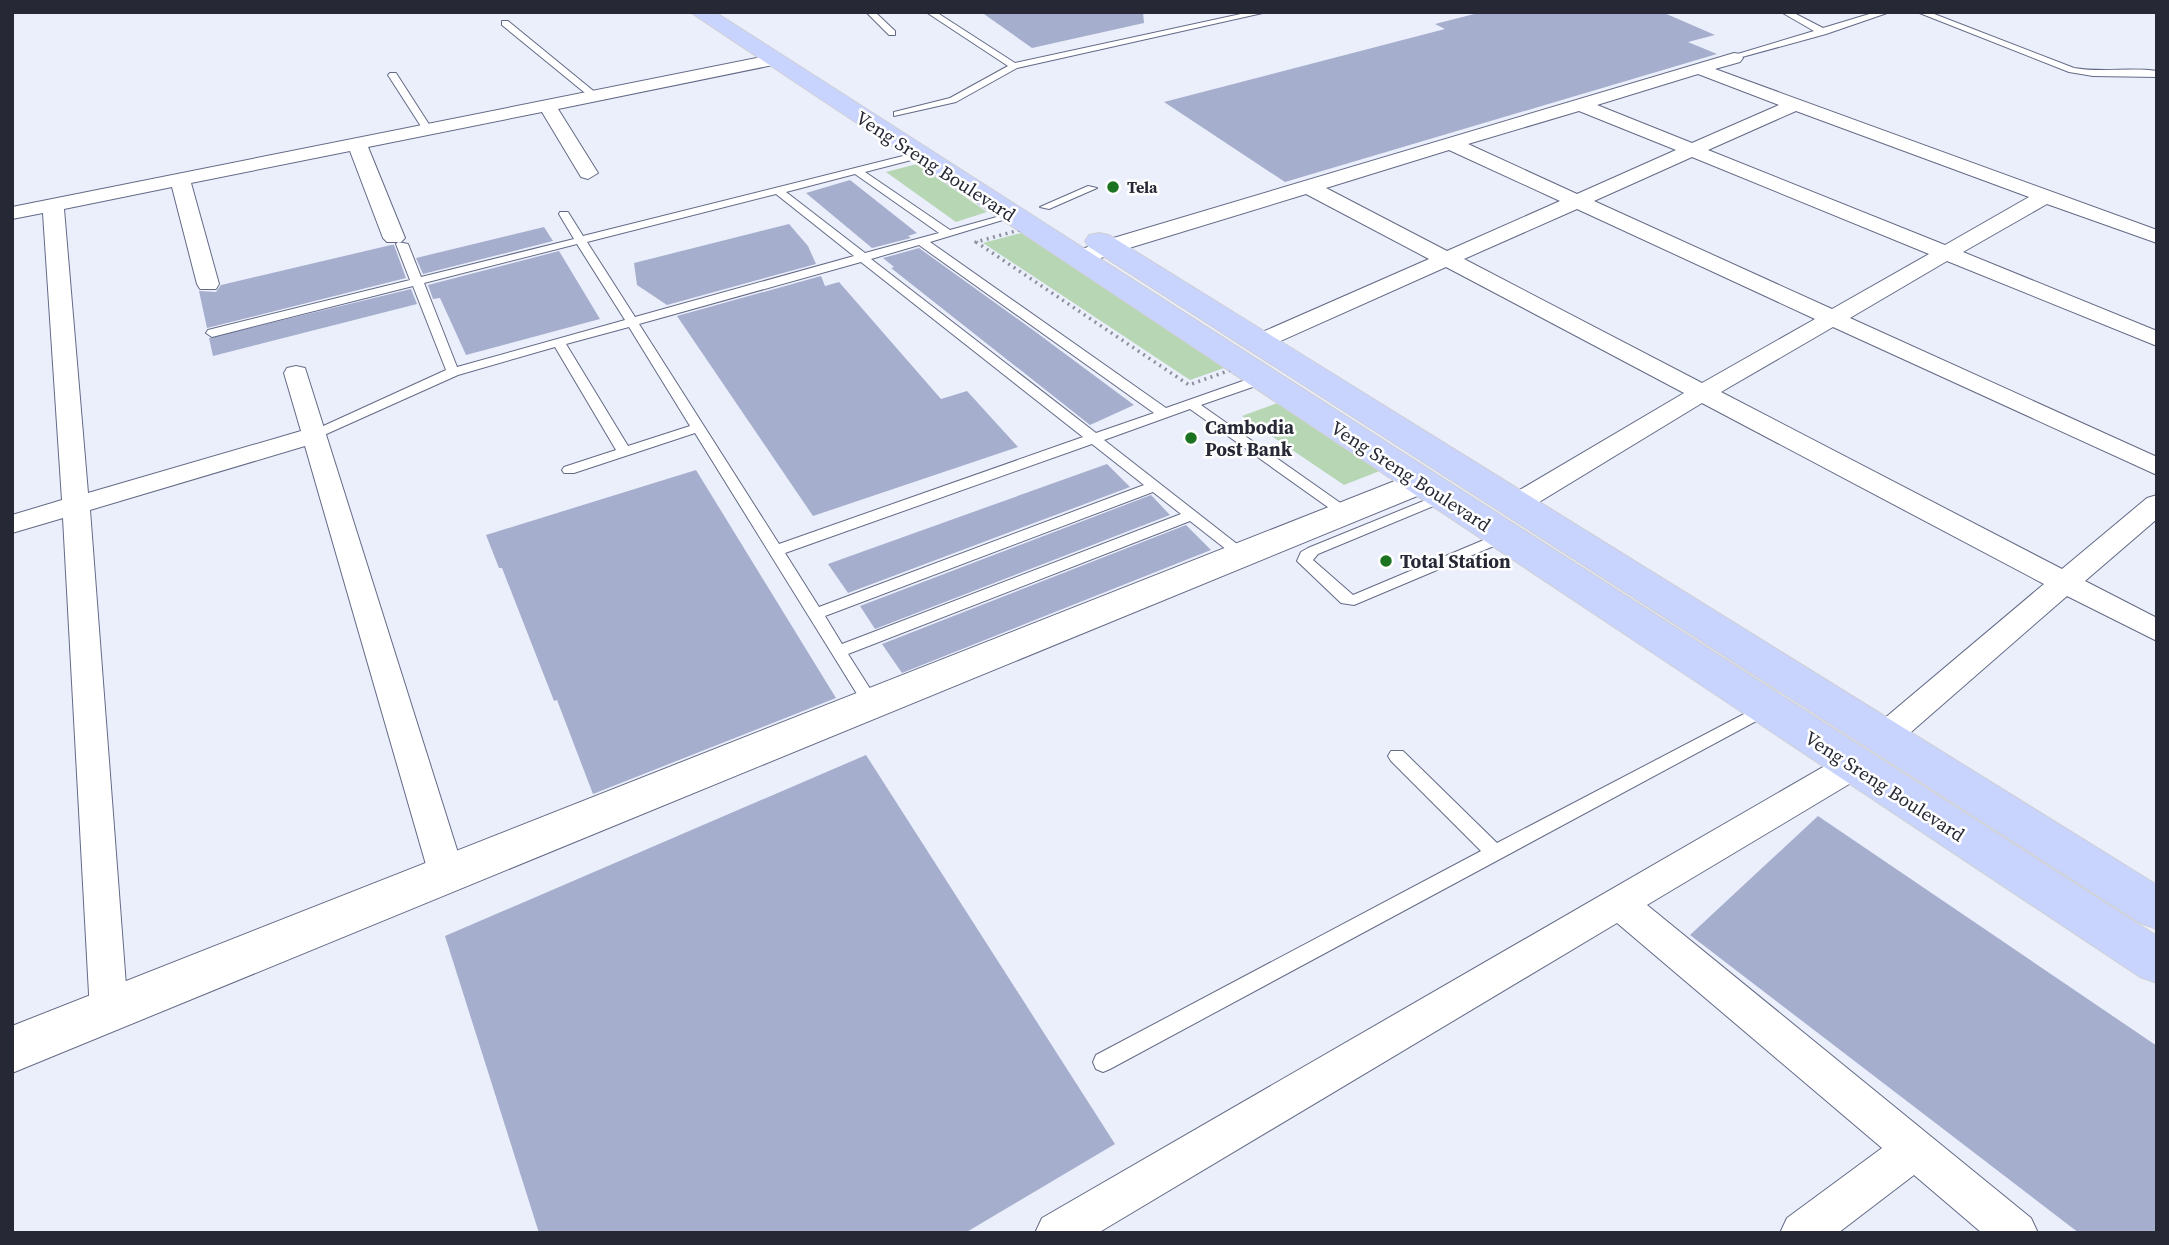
<svg xmlns="http://www.w3.org/2000/svg" width="2169" height="1245" font-family="'Source Serif 4',serif">
<rect width="100%" height="100%" fill="#ebeffc"/>
<g fill="#b6d6b4">
<polygon points="917,164 987,212 956,222 886,172"/>
<polygon points="1021,233 1227,367 1190,380 983,243"/>
<polygon points="1280,402 1382,470 1344,485 1242,416"/>
</g>
<g fill="#a6aecd">
<polygon points="981,12 1143,12 1144,23 1032,48"/>
<polygon points="1482,12 1662,12 1715,35 1688,42 1717,54 1285,182 1164,102 1445,29 1435,24"/>
<polygon points="850,180 917,233 908,236 911,238 872,248 806,193"/>
<polygon points="789,224 808,246 816,264 667,305 637,285 634,263"/>
<polygon points="544,227 553,241 423,274 416,258"/>
<polygon points="391,245 394,245 406,278 207,328 199,291 216,292 221,285"/>
<polygon points="919,248 1033,330 1134,405 1090,425 891,268 894,267 883,258"/>
<polygon points="559,251 600,319 466,355 440,298 433,299 428,285"/>
<polygon points="821,276 825,286 839,282 941,399 967,391 1018,447 813,516 677,316"/>
<polygon points="411,289 417,304 213,356 209,338"/>
<polygon points="1107,464 1130,487 848,593 828,564"/>
<polygon points="696,470 836,698 593,794 557,700 554,701 502,568 499,568 486,535"/>
<polygon points="1151,495 1170,515 875,629 860,606"/>
<polygon points="1186,525 1211,550 902,673 882,644"/>
<polygon points="866,755 1115,1144 965,1233 539,1233 445,936"/>
<polygon points="1818,816 2157,1046 2157,1233 2079,1233 1690,935"/>
</g>
<g fill="none" stroke-linecap="round" stroke-linejoin="round">
<defs>
<g id="service">
<polygon points="866,12 875,12 895,31 895,35 889,35"/>
<polygon points="926,12 936,12 1015,63 1250,12 1267,12 1017,68 956,102 894,116 894,112 950,98 1008,66"/>
<polygon points="1781,12 1792,12 1823,28 1876,12 1890,12 1826,34 1731,60 1731,56 1814,31"/>
<path d="M1917,12H1929L2074,68C2102,73 2129,67 2157,71V77L2093,76L2069,72Z"/>
<polygon points="502,21 508,21 596,93 596,97 590,97 502,25"/>
<polygon points="390,73 396,73 432,129 430,131 424,131 388,75"/>
<path d="M919,152L923,153V157L865,172L950,230L1011,213L1016,216L930,242L1166,408L1257,376H1267V382L1201,405L1349,509L1351,512L1349,515H1339L1190,409L1104,440L1237,544L1239,547L1237,550H1227L1190,521L848,654L876,698L874,702H862L695,433L574,473H564L562,470L564,467L616,450L555,347L458,375L313,440L308,439L306,436L308,433L446,370L413,286L212,337L206,333L208,330L410,280L396,244L398,242L408,244L421,277L574,239L559,214L560,212H568L583,236ZM855,174L939,233L865,253L786,192ZM776,194L854,256L635,317L587,242ZM577,244L625,320L457,367L424,283ZM919,245L1154,413L1096,433L871,259ZM861,262L1083,437L779,544L639,324ZM629,327L690,426L628,446L566,344ZM1092,444L1144,485L819,607L785,553ZM1153,492L1181,514L842,644L825,616Z"/>
<polygon points="1088,186 1097,188 1049,209 1040,207"/>
<polygon points="1443,493 1448,494 1450,497 1448,500 1318,554 1313,560 1353,595 1498,534 1508,534 1510,537 1508,540 1354,605 1341,603 1297,561 1301,552 1308,548"/>
<polygon points="1767,702 1773,704 1775,708 1773,712 1110,1069 1103,1072 1096,1069 1093,1062 1096,1055 1481,851 1391,761 1388,756 1391,751 1403,751 1497,843"/>
</g>
<g id="minor">
<path d="M1734,53L1740,54L1743,58L1740,62L1715,69L2157,230V243L2047,204L1963,252L2157,331V346L1947,261L1850,318L2157,457V475L1833,327L1721,392L2062,569L2147,498L2157,495V519L2085,581L2157,618V641L2067,596L1895,746L1884,749L1873,746L1868,737L1873,728L2044,584L1702,403L1526,510L1516,513L1506,510L1502,504L1506,498L1684,393L1446,267L1267,347H1251L1247,342L1251,337L1429,259L1306,194L1116,252C1102,257 1085,267 1070,264L1067,259L1070,254L1100,242ZM1698,74L1779,105L1692,143L1597,105ZM1579,111L1676,150L1577,194L1468,144ZM1796,111L2029,197L1945,245L1708,150ZM1449,150L1560,201L1447,251L1326,188ZM1692,157L1929,254L1832,309L1594,201ZM1577,209L1815,319L1702,383L1464,259Z"/>
<polygon points="772,55 781,60 778,64 558,109 598,173 588,179 581,177 542,112 368,147 405,238 401,242 387,242 383,238 350,151 191,183 219,284 216,289 200,289 197,284 172,187 64,209 88,493 301,431 284,373 287,368 296,366 305,368 465,875 460,885 447,890 434,885 429,875 305,446 90,510 128,1012 123,1024 109,1029 95,1024 90,1012 63,518 12,533 12,515 62,500 43,213 12,219 12,207"/>
<polygon points="1854,752 1866,756 1870,765 1866,774 1647,905 2031,1218 2038,1233 1982,1233 1914,1175 1838,1233 1780,1233 1787,1218 1882,1148 1617,923 1098,1233 1035,1233 1042,1218 1842,756"/>
</g>
<polygon id="tertiary" points="1420,471 1432,474 1437,482 1432,490 12,1073 12,1026"/>
<g id="primary">
<polygon points="690,12 715,12 2157,936 2157,983 2140,977"/>
<polygon points="1099,233 1109,235 2157,885 2157,929 2140,923 1089,247 1085,241 1089,235"/>
</g>
</defs>
<use href="#service" stroke="#636a86" stroke-width="2"/>
<use href="#minor" stroke="#636a86" stroke-width="2"/>
<use href="#tertiary" stroke="#636a86" stroke-width="2"/>
<use href="#primary" stroke="#cfd0d3" stroke-width="2"/>
<polygon stroke="#8c909c" stroke-width="3.5" stroke-dasharray="2 4.5" stroke-linecap="butt" points="1023,229 1236,368 1189,385 976,242"/>
<use href="#service" fill="#fff" fill-rule="evenodd"/>
<use href="#minor" fill="#fff" fill-rule="evenodd"/>
<use href="#tertiary" fill="#fff" fill-rule="evenodd"/>
<use href="#primary" fill="#c8d3fe" fill-rule="evenodd"/>
</g>
<g fill="#1c7421" stroke="#fff" stroke-width="2.5">
<circle cx="1113" cy="187" r="7"/>
<circle cx="1191" cy="438" r="7"/>
<circle cx="1386" cy="561" r="7"/>
</g>
<g text-anchor="middle" dominant-baseline="central" stroke-width="5" stroke-linejoin="round" paint-order="stroke">
<g font-size="16" font-weight="bold" fill="#262935" stroke="#fff" text-anchor="start">
<text x="1127" y="187">Tela</text>
</g>
<g font-size="19" fill="#262935" stroke="#fff">
<text transform="translate(936 166) rotate(33)">Veng Sreng Boulevard</text>
<text transform="translate(1411 476) rotate(33)">Veng Sreng Boulevard</text>
<text transform="translate(1885 786) rotate(33)">Veng Sreng Boulevard</text>
</g>
<g font-size="19" font-weight="bold" fill="#262935" stroke="#fff" text-anchor="start">
<text x="1205" y="427">Cambodia<tspan x="1205" dy="22">Post Bank</tspan></text>
<text x="1400" y="561">Total Station</text>
</g>
</g>
<rect width="2169" height="1245" fill="none" stroke="#262935" stroke-width="28"/>
</svg>
